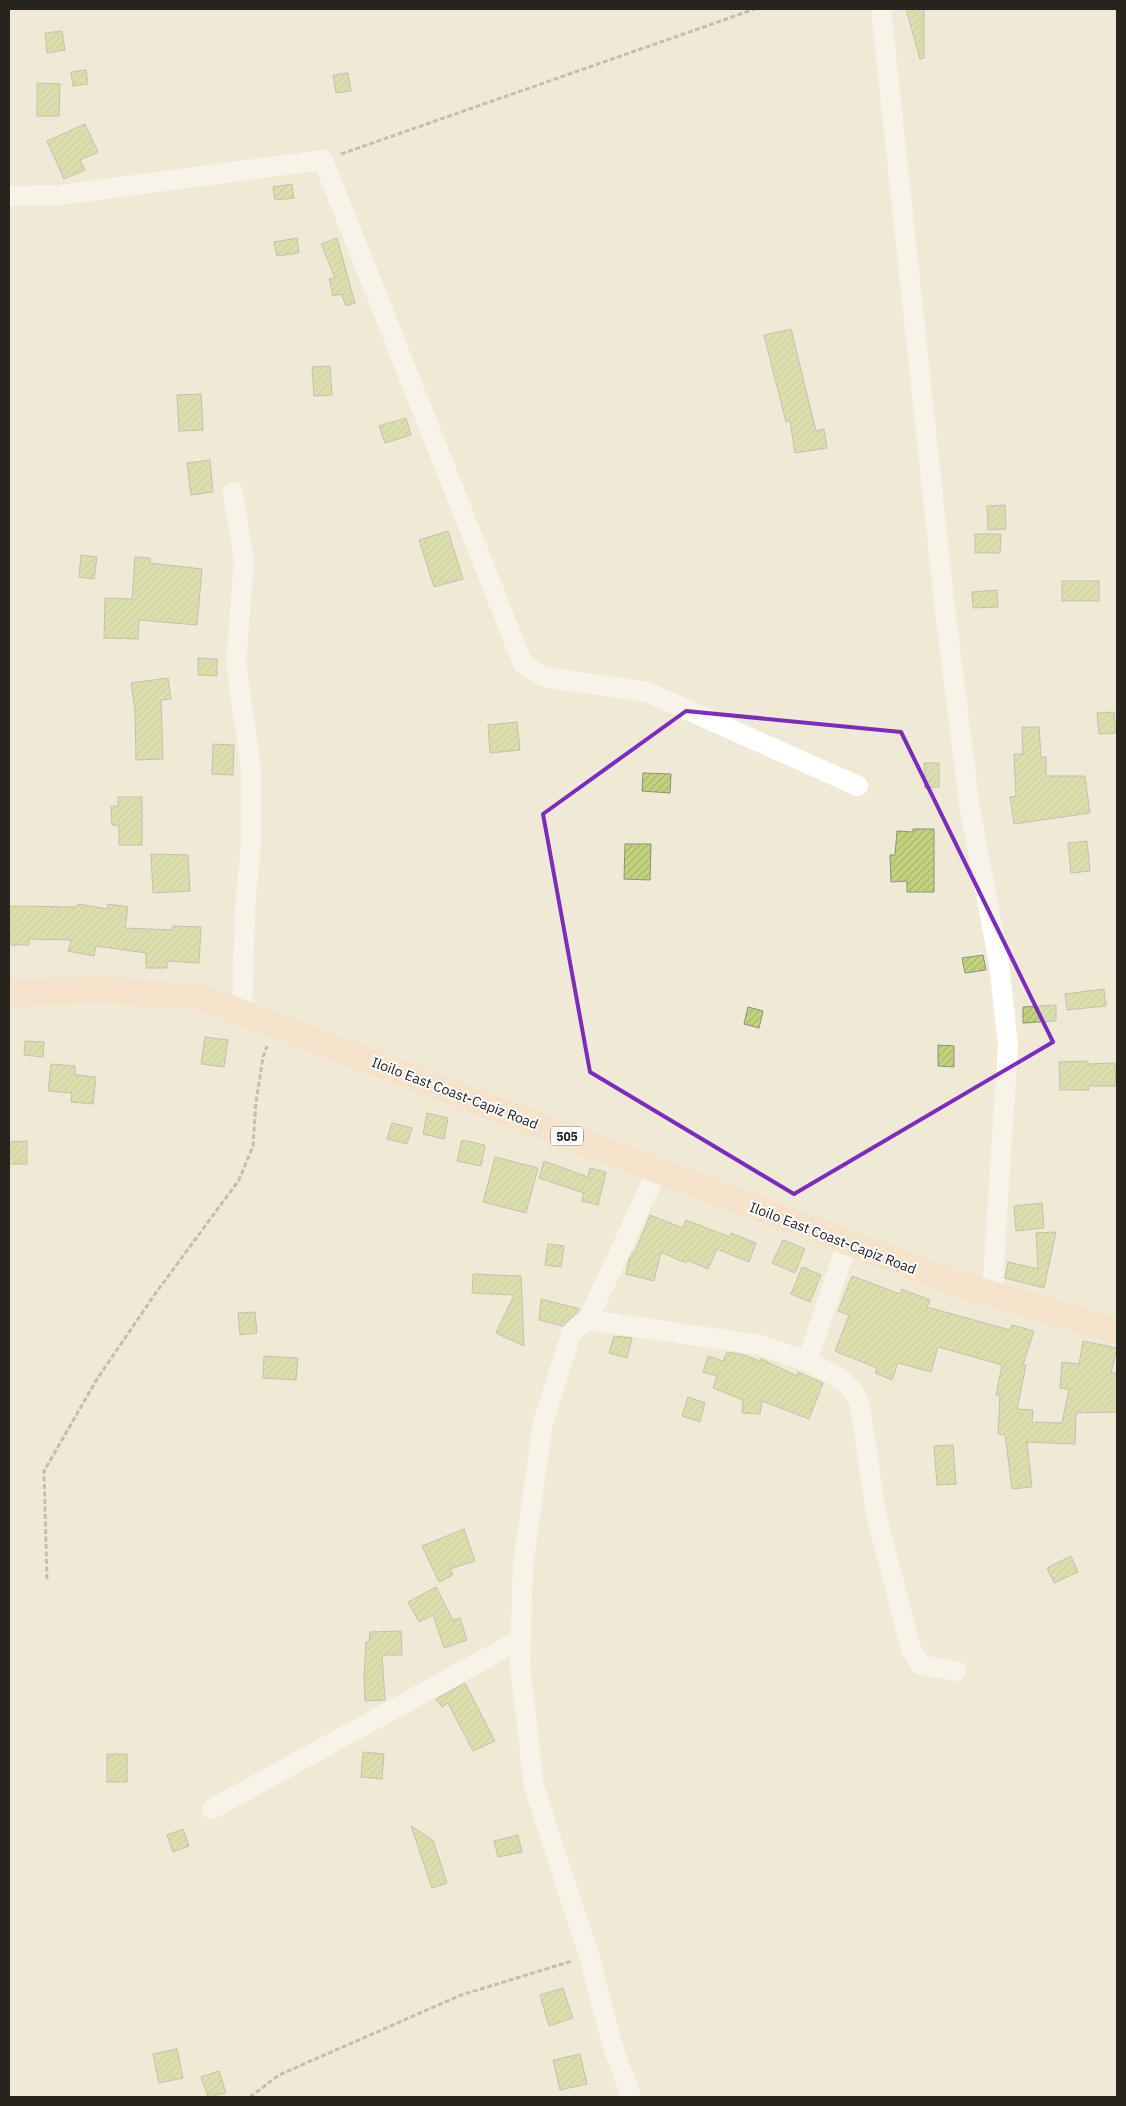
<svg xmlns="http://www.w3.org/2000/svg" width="1126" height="2106" font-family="'IBM Plex Sans',sans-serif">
<defs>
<pattern id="building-hatch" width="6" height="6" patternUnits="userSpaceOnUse" patternTransform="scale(1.25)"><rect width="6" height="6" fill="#c3d37d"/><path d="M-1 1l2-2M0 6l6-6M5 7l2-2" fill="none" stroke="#a7b56c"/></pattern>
</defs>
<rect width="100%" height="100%" fill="#f0e9d6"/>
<g fill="url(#building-hatch)" stroke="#8c907e">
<polygon points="906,9 924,9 924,58 920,59"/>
<polygon points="62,31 65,50 47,53 45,33"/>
<polygon points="86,70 88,84 73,86 71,72"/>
<polygon points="348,73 351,91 336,93 333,75"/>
<polygon points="37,83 60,84 59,116 37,116"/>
<polygon points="85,124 98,152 80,160 85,170 64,179 47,141"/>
<polygon points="292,184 294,198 275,200 273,187"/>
<polygon points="297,238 299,253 277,256 274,242"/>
<polygon points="337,238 355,303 346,306 341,294 333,296 329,279 335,278 321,244"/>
<polygon points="791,329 816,431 824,429 827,448 795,453 790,421 786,422 764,335"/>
<polygon points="330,366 332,395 314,396 312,367"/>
<polygon points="201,394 203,430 179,431 177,395"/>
<polygon points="406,418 411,435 385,443 379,426"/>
<polygon points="210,460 213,492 191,495 187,463"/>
<polygon points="1005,505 1006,529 988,530 987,506"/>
<polygon points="448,531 463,579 434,587 419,540"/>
<polygon points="975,534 1001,534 1000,553 975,553"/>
<polygon points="81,555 97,557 94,579 79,577"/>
<polygon points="135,557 150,558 150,563 202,569 197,625 139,620 138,639 104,638 105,598 132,599"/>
<rect x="1062" y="581" width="37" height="20"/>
<polygon points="997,590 998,607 973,608 972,592"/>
<polygon points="198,658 217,659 217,676 198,675"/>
<polygon points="168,678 171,699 161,700 163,759 136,760 135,711 131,683"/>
<polygon points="1114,712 1116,733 1099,734 1097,713"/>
<polygon points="517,722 520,750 490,753 488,725"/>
<polygon points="1022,727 1039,727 1041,757 1046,757 1046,776 1085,776 1090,813 1014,824 1010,797 1016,796 1014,754 1023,754"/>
<polygon points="213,744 234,745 233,775 212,774"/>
<polygon points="924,763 939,763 939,787 925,788"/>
<polygon points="643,773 671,774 670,793 642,791"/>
<polygon points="118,797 142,797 142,845 119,845 119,825 112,825 111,806 118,806"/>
<polygon points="913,829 934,829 934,892 907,892 907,881 891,882 890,855 895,855 897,831 913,832"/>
<polygon points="1087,841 1090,871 1071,873 1068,843"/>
<polygon points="625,844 651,844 650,880 624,879"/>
<polygon points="151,854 188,855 190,891 153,893"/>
<polygon points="78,904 107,909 108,904 128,907 125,928 172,930 173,926 201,927 199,963 167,961 167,968 146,968 146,953 96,946 94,956 68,951 71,940 29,939 29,945 9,945 9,906 77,907"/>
<polygon points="983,955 986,970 965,973 962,958"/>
<polygon points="1104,989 1106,1006 1067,1010 1065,994"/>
<polygon points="1056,1005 1056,1021 1023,1023 1023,1007"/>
<polygon points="748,1007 763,1011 759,1028 744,1024"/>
<polygon points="205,1037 228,1040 224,1067 201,1064"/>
<polygon points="25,1041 44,1042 43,1057 24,1055"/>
<polygon points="938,1045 954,1046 954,1067 938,1066"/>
<polygon points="1088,1061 1088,1064 1115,1063 1116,1086 1088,1086 1089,1090 1060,1090 1059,1062"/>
<polygon points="51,1064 75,1066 75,1075 96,1077 93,1104 71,1102 72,1093 48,1091"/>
<polygon points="427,1113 448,1118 444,1139 423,1134"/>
<polygon points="392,1123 412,1128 407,1144 387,1139"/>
<polygon points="462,1140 485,1145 481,1166 457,1161"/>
<polygon points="27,1141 27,1164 9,1164 9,1142"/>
<polygon points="495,1157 538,1168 526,1213 483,1202"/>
<polygon points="544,1161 588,1177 590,1168 606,1172 598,1205 582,1201 584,1193 539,1178"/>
<polygon points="1042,1203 1044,1228 1016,1231 1014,1206"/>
<polygon points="650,1215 683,1228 686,1220 730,1237 731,1233 756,1243 749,1262 717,1249 708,1269 687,1260 686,1263 661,1252 654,1281 626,1274 629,1259 636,1249"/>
<polygon points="1056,1232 1044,1288 1005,1278 1008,1262 1038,1269 1036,1233"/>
<polygon points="783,1240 805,1249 795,1273 772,1263"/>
<polygon points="548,1244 564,1246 561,1267 545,1265"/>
<polygon points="802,1267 821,1275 810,1302 791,1294"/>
<polygon points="473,1274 521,1276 524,1346 496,1333 514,1295 472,1293"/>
<polygon points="852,1276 900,1294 902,1289 930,1300 927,1307 1010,1330 1012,1325 1034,1331 1023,1365 1026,1365 1017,1409 1033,1410 1032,1422 1062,1423 1069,1389 1060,1388 1062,1362 1079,1364 1083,1341 1117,1348 1111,1373 1117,1373 1117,1412 1076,1413 1075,1444 1027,1442 1032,1487 1012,1489 1005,1435 998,1434 1000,1396 996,1395 1002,1365 938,1347 931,1372 898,1363 892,1380 875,1373 877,1368 835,1351 849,1315 838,1311"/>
<polygon points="541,1299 580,1309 563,1326 539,1320"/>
<polygon points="255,1312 257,1333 240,1335 238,1313"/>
<polygon points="614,1336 632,1338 627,1358 609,1353"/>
<polygon points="727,1352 744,1355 760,1361 761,1359 797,1376 798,1372 823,1383 809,1419 762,1401 760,1414 742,1413 743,1400 713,1388 717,1376 703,1372 708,1356 723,1361"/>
<polygon points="264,1356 298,1358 296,1380 263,1378"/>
<polygon points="688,1397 705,1403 700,1422 682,1416"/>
<polygon points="953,1445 956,1484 937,1485 934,1446"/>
<polygon points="464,1529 475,1561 450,1569 453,1575 439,1582 422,1546"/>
<polygon points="1071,1556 1078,1572 1054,1583 1047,1568"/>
<polygon points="436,1587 453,1620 460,1618 467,1640 444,1648 433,1615 419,1622 408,1602"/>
<polygon points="401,1631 402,1655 382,1655 385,1700 365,1701 364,1677 366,1642 369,1642 370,1632"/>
<polygon points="465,1683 495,1741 473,1751 448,1703 442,1707 436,1699"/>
<polygon points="363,1752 384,1754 382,1779 361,1777"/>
<rect x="107" y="1754" width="20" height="28"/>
<polygon points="411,1826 433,1840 447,1883 432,1888"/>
<polygon points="183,1829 189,1846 173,1852 167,1835"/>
<polygon points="518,1835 522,1852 498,1857 494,1841"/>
<polygon points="563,1988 573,2018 549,2026 540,1995"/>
<polygon points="177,2049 183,2078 159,2083 153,2054"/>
<polygon points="580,2054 587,2084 560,2090 553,2060"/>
<polygon points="219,2071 226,2093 208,2097 201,2077"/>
</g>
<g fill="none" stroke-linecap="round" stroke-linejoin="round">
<g stroke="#8e8a7c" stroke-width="3" stroke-dasharray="5 2.5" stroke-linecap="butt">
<polyline points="341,154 755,9"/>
<polyline points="47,1579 44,1471 97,1379 155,1294 239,1180 253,1146 256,1102 263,1057 267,1046"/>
<polyline points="250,2097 279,2075 461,1995 572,1961"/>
</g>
<g stroke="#fff" stroke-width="20">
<polyline points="881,9 944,601 970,809 999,963 1008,1045 992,1294"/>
<polyline points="9,196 60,195 323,160 523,664 544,677 647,692 858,786"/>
<polyline points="233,492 244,560 236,664 251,768 251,844 245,907 242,1012"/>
<polyline points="588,1320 657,1171"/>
<path d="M807,1361C829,1373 851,1380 860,1405L876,1514L911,1649L921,1665L956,1671"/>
<polyline points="212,1809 521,1639"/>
<polyline points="631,2097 612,2044 589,1955 534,1787 520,1665 523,1565 543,1422 572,1332 588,1320 760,1345 807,1361 847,1244"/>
</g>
<polyline stroke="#fcdcbf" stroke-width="26" points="9,993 104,990 200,997 955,1283 1117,1331"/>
</g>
<path d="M0 0H1126V2106H0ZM686,711L901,732L1053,1042L794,1194L590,1072L543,814Z" fill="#f0e9d6" fill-opacity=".55" fill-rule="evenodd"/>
<path fill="none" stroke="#7b2cbf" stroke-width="4" stroke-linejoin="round" d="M686,711L901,732L1053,1042L794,1194L590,1072L543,814Z"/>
<g text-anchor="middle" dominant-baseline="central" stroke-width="4" stroke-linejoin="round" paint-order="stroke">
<rect fill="#fff" stroke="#676661" stroke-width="1" x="551" y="1126.5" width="32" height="19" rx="4"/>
<g font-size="12" font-weight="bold" fill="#26241d">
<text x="567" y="1136">505</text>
</g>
<g font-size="14" fill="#26241d" stroke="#fff">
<text transform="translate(455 1093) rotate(21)">Iloilo East Coast-Capiz Road</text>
<text transform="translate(833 1238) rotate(21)">Iloilo East Coast-Capiz Road</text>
</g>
</g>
<rect width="1126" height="2106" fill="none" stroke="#26241d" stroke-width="20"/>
</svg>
